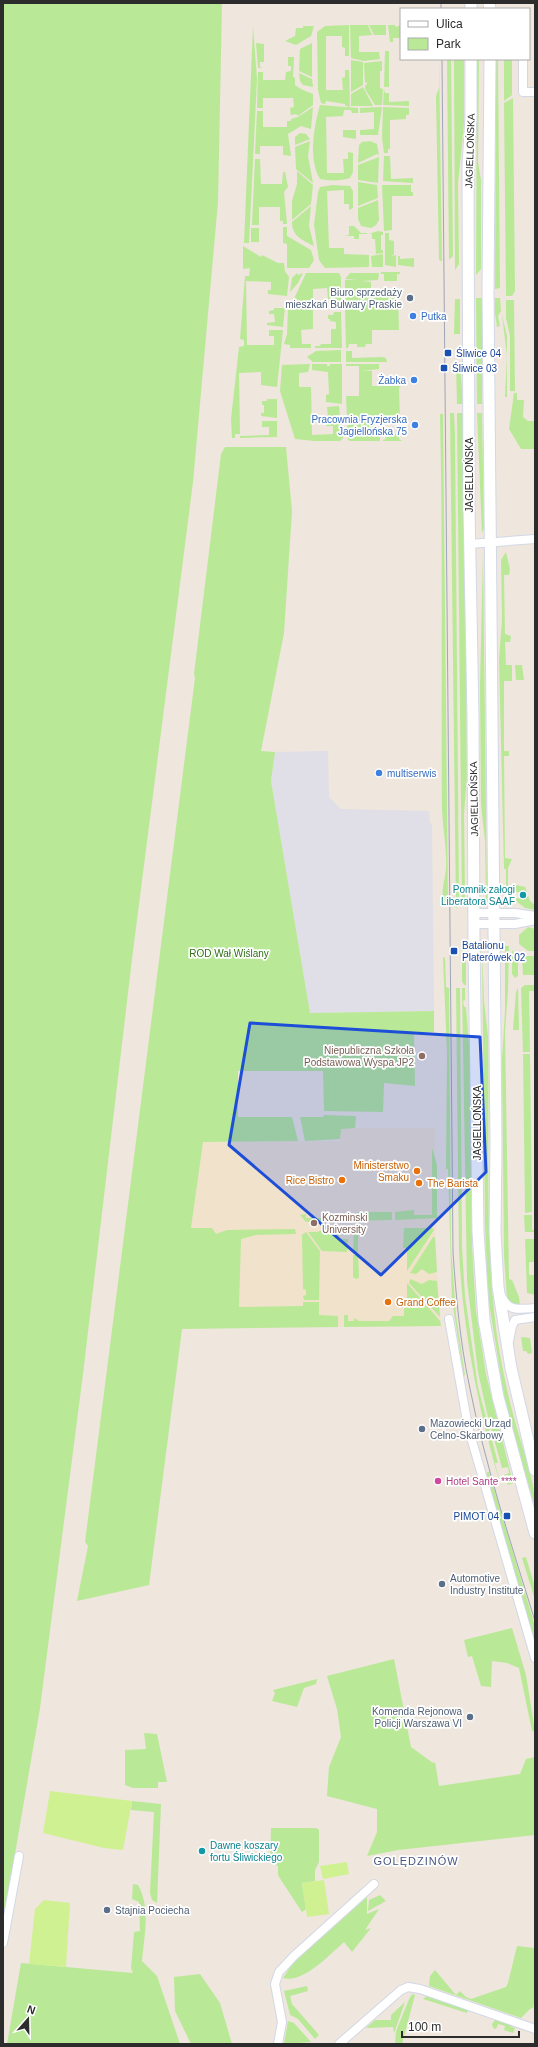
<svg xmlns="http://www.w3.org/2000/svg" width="538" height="2047" font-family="Arial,sans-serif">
<rect width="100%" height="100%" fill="#efe6dd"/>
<polygon fill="#e0dee7" points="328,751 329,797 341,809 429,811 430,822 432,825 434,1011 310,1013 271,781 275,752"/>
<polygon fill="#f1e2cc" points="341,1128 435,1128 437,1218 435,1237 441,1326 177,1328 203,1142 340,1141"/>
<g fill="#b9e996">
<polygon points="3,3 222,3 218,202 193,482 132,959 83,1374 40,1708 3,1924"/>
<polygon points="349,25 349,56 345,56 345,48 342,47 342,36 326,36 326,90 343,90 342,78 345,77 345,70 349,70 350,107 345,106 345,104 326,101 325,104 321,103 318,90 317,32 325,26"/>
<polygon points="350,25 368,25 372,35 359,36 359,52 379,52 380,59 364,61 351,58"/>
<polygon points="369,25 386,25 386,35 374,35"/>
<polygon points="388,25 395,25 396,27 401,25 401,38 393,38 393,42 390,42"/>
<polygon points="253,26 257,79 249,243 244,243"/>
<polygon points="303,26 314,26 311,36 296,45 285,41 295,36 296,28 303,28"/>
<polygon points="256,43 264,44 264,62 260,62 260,67 262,68 258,68"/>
<polygon points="312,43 312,77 299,71 300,49"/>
<polygon points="385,51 389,51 389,87 384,87"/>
<path d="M288,57H294L293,77L295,78V85C301,90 306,91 313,94V105L298,116L296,114L291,115V117L290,108L294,107L293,98H263V108H257L258,72H263V80H285L286,72L291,71V66H288Z"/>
<polygon points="439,59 442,261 440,261 439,259 436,96 439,88"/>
<polygon points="447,59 451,59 453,256 449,260"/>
<polygon points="454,59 464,59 464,124 458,183 459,264 455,270"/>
<polygon points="477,59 479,59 478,162 481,180 481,269 476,275"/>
<polygon points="496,59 498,59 500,288 495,289"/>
<polygon points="504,59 512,59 512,95 504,101"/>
<polygon points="351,60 363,62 363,85 351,92"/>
<polygon points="382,61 382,71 380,71 380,88 383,89 382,105 375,105 365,89 365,86 367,84 367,82 365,83 364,63"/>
<polygon points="299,73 312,79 313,87 303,85 300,81"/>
<polygon points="363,87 373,106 351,106 351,94"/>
<polygon points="384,89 385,93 389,93 389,102 409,101 409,106 383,105"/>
<polygon points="513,98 515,291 512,296 506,296 504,103"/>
<path d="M320,105L358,108V113H352L351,110H344L343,116L326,117L327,173H344L343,159H348V152L353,153V172L350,178C342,181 328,181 320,179C308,159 314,126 320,105Z"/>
<polygon points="313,107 311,129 301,126 288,134 291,156 283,155 283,146 260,146 260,154 255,154 257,111 263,111 263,127 287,127 287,121 291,121 291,119 298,117"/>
<polygon points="382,107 378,135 360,135 360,130 374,129 374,112 360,113 360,108"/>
<polygon points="383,107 409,108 409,115 406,115 406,119 390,120 390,149 388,149 388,153 384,153 382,138"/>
<polygon points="343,130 356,130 356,139 343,137"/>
<polygon points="300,133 306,134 310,139 295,145 295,137"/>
<polygon points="310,141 308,156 313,183 296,169 295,147"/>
<polygon points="370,141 377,144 379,155 377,154 358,163 359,145 362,142"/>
<polygon points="384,156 390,156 391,179 413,178 413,183 383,181"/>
<polygon points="379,157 378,183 358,180 358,165"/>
<polygon points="255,159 260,159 261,184 282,184 283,172 285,172 288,187 284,192 287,224 283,224 283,221 280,221 280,207 259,207 259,225 252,225"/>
<polygon points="297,171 313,185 311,204 292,220 292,201 297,184"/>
<polygon points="358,182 377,185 378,198 358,206"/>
<polygon points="333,185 350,186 353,191 353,208 349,210 349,204 344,204 344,190 327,191 329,248 344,248 344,254 369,255 369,267 325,268 319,260 314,225 318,192 320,187"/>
<polygon points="382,185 411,185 411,192 413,192 413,196 392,196 392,230 384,231"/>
<polygon points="378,200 379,220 376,225 371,228 361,226 358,219 358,208"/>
<path d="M311,206L309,226L314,246C302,240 292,236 292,222Z"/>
<polygon points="349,226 354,226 361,233 367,233 367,234 359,234 359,239 354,239 354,236 344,236 349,235"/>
<polygon points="283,227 287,227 287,236 311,250 314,260 309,268 287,268 287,244 283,243"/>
<rect x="251" y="228" width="8" height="14"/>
<polygon points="378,231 383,232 383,235 381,235 381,250 383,250 383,253 376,254 375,239 372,239 372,234 369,234"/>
<polygon points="385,233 389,233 389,240 394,241 394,248 392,248 394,248 394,254 391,256 396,255 396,267 385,265"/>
<polygon points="243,246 261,257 262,255 278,263 284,263 285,271 289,277 287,296 268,294 268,290 271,290 271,282 246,281 247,345 274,345 274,336 269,336 269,330 283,330 277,387 261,385 261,372 239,373 240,434 235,434 235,438 232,438 231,419 239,347 244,346 244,340 240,339 245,276 249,276 250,268 243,269"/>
<polygon points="383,254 383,267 372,267 371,256"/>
<polygon points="398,256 400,256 400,259 414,258 414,267 398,265"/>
<polygon points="381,272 400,272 400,274 397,274 397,281 384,281 384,274 381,274"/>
<polygon points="297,273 298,275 303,273 298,283 290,292 292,278"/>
<polygon points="306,273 339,273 341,277 341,302 334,302 334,299 328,299 327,288 313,289 313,329 301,330 302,344 311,344 311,348 290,348 290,345 284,344 287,334 288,308 294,299"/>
<polygon points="350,273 379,273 378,280 362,281 371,282 371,296 400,296 398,298 399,330 372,330 372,344 366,344 365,347 357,347 357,344 349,344 348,348 346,348 345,309 359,309 358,286 358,308 345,309 345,280 358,279 345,279"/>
<polygon points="476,298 482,298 482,404 477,404"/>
<polygon points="495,298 500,298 501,311 498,316 500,326 497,327 495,313"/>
<polygon points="455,299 460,299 460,334 454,334"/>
<polygon points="506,300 514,300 515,391 510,391 510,336 506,318"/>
<polygon points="274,308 285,308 283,327 267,325 267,323 275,322 274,314 269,314 269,311 274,310"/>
<polygon points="334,312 341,312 342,348 315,348 315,346 320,346 321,344 331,344 331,329 336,329 336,322 330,321 330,319 328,319 328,315 333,315"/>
<polygon points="502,315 507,336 507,397 505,397 507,356"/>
<polygon points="341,350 341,362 313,362 307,357 316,351"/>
<polygon points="346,351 352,351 352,358 382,357 386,358 387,362 346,362"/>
<polygon points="456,362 460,362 463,404 457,404"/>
<polygon points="310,364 308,372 299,373 299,387 311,387 312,435 333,434 333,426 326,426 326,423 332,422 332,420 342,420 343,438 340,441 314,441 295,439 280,391 282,365"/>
<polygon points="312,364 327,364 327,366 330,366 330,364 342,364 342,404 326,402 326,395 329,394 328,372 312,370"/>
<polygon points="346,364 379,364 379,369 362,371 372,371 372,386 401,386 399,388 400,419 395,421 372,420 373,434 380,434 380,441 350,441 348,440 346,396 359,396 359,366 346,366"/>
<polygon points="514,393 517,393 517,400 524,400 523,417 528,421 535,421 535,449 521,449 509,429"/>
<polygon points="267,399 277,399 277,418 261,416 261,413 264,413 264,405 262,405 262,401 267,401"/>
<polygon points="339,406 340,418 328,418 327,407"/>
<polygon points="450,413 454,413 455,435 459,901 456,909"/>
<polygon points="457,413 464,413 467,776 464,814 465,899 462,907"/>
<polygon points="477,413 482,413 484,528 482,533"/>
<path d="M440,414H443L448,907C438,899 445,881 446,869C447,850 443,829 442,809C441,678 443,547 440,414Z"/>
<polygon points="262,421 277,421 277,437 240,438 240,436 269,435 269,427 262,427"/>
<polygon points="385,434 399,434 399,439 402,441 383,441 383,440 386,439"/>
<polygon points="225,447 286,447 292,511 284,633 261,751 275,752 271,781 310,1013 434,1011 434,1032 414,1032 415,1086 384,1083 383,1112 324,1111 323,1071 238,1071 238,1117 292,1117 298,1141 203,1142 191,1228 212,1228 216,1234 227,1230 295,1229 296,1234 256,1235 241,1239 239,1307 303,1306 303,1302 319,1302 319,1315 338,1316 338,1327 182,1329 149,1585 77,1601 88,1546 85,1542 195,678 194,674 221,454"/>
<polygon points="506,552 510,569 509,575 504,575 505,634 511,636 510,642 505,642 506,665 512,665 512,681 504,681 504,751 509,751 509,756 504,756 505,858 512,859 508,868 508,889 506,889 506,869 504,869 499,660 502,619 501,560"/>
<polygon points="483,553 487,899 486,903 485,841 481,804 480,686"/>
<polygon points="515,665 522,665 524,680 516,680"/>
<polygon points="516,885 525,887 530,901 535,905 535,910 525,908 516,901 516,898 524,899 524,892 516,892"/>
<polygon points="528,927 535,929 535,951 528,951 519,944 519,935"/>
<polygon points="466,946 466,985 464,985 462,981 462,947"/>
<path d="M482,946L484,1001L488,1036C490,1135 484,1237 497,1336C502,1367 508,1398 517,1428C524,1454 535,1480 535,1507L506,1408L488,1297L485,1225Z"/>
<path d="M505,946H509L508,991L505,1031L509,1279L512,1280L519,1297L520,1306C514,1306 509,1303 507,1298L504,1256L502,1060L505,1010Z"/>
<polygon points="512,950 518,959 518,976 515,978 512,974"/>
<polygon points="524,956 535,956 535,975 523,975 522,958"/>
<polygon points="445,957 446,987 449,988 451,1246 456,1315 465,1375 460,1376 463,1370 452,1300 448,1169 446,1169 447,1053 443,958"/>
<polygon points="525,985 535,985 535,991 529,991 530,1052 523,1052 521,988"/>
<path d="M456,988H460L462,1247L465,1296L478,1387L498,1463H495L501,1487C478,1409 463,1332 459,1251Z"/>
<polygon points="462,988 465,988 465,1000 463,1001 464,1007 466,1007 470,1057 472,1246 476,1311 486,1374 513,1483 508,1485 504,1475 509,1473 508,1467 502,1468 487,1413 478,1372 467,1281"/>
<polygon points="518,988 519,1030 513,1030 516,992"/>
<polygon points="523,1054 530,1054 532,1212 525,1213"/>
<polygon points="324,1115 356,1116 355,1128 341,1129 340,1139 305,1141 300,1117 323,1117"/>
<polygon points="432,1148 437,1165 437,1218 395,1220 395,1212 414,1210 414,1215 432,1215"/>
<polygon points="357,1212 392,1212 392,1220 306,1222 300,1215 306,1214 306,1218 341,1218 342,1214 357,1214"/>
<polygon points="524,1215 532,1215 532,1230 535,1230 535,1232 525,1232"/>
<polygon points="404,1228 432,1228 434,1230 407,1271 407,1248 403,1248"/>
<polygon points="325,1229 325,1234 331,1234 331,1230 339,1230 339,1239 348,1239 347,1252 322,1251 308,1232 317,1232"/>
<polygon points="354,1230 358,1231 358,1252 353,1252"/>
<polygon points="306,1232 320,1251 319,1300 304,1300 303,1296 306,1295 306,1290 303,1289 302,1235"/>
<polygon points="433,1237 435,1237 437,1272 429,1274 422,1269 416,1274 410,1273"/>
<polygon points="525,1239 535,1239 535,1262 529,1262 529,1275 535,1275 535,1295 527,1293"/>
<polygon points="353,1255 358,1255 359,1278 356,1279 353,1277"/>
<polygon points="410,1279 422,1284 429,1280 437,1281 440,1317 409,1283"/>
<polygon points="407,1283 440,1321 441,1326 344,1327 344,1315 348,1315 348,1321 354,1321 354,1318 359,1321 389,1321 393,1316 404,1316 404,1305 407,1304"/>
<polygon points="521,1337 530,1338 532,1353 528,1354 526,1351 523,1351"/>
<polygon points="489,1472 535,1626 535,1641 484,1473"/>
<polygon points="526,1557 535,1587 535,1600 522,1558"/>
<polygon points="512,1628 526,1675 535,1731 532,1731 519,1668 507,1663 492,1661 491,1687 481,1686 472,1656 468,1657 464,1640"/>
<polygon points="394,1659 411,1747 433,1763 435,1762 439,1786 520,1774 526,1759 535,1757 535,1835 398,1850 367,1856 377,1832 377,1809 327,1796 329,1767 341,1737 337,1709 327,1676"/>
<polygon points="317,1679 316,1684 304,1688 297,1707 272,1701 275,1693 273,1690"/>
<polygon points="144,1733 157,1734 167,1782 158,1782 158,1788 133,1788 125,1785 125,1750 146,1749"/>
<polygon points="132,1801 161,1804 157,1903 152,1900 150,1893 154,1812 131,1810"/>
<polygon points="271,1828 316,1828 319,1830 319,1862 315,1870 315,1881 302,1883 306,1909 302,1912 281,1880 278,1875 278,1866 270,1861"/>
<path d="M133,1884L138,1885C151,1908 144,1936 142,1961L157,1976L180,2044H7L21,1963L133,1973L131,1968L134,1932L140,1931L139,1902L132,1899Z"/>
<polygon points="380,1895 386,1901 368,1911 369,1900"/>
<path d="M367,1897V1914L379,1909L365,1930L371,1928L352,1952L344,1942C330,1954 303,1984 283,1978L293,1963Z"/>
<polygon points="535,1943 535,1999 533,2008 530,2009 521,2018 429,1986 430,1976 435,1970 456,1995 460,1991 466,1997 471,1999 506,1987 508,1983 517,1946 534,1948"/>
<polygon points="200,1974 220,2003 232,2044 191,2044 175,2011 174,1977"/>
<polygon points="307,1986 308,1991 290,1996 292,2004 319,2035 315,2039 298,2019 290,2015 284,1991"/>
<polygon points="413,1994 415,1995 402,2044 395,2044 396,2031 410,1997"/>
<polygon points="427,1996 468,2009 467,2013 423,1999"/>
<polygon points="405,2002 394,2033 393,2027 366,2028 375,2020 391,2020 391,2015"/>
<polygon points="495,2020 510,2024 510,2026 515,2028 513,2033 504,2030 505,2026 498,2024 496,2029 493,2028 492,2024"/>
<polygon points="288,2021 294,2023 311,2042 284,2044"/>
</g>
<g fill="#d0f191">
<polygon points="50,1791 132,1801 123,1850 104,1848 43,1833"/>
<polygon points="347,1862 349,1874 323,1879 320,1866"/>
<polygon points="324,1880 329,1914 307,1917 302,1883"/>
<polygon points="44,1900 70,1903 66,1967 29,1964 35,1909"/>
</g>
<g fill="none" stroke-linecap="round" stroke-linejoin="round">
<defs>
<g id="street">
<polyline points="523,59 523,92 535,92"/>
<polyline points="469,544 535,539"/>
<polyline points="474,913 515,913 535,916"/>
<polyline points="474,924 515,924 535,920"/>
<path d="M502,1297C508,1312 521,1309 535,1308"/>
<polyline points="449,1319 468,1427 535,1658"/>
<polyline points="509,1341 512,1326 515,1320 535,1317"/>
<polyline points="3,1943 19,1856"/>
<polyline points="278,2044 282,2022 275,1984 279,1972 294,1956 374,1884"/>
<polyline points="339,2044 401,1990 408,1987 420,1989 535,2029"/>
</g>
<g id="secondary">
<polyline points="471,3 471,9"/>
<polyline points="489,3 490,9"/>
<polyline points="471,59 471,117 468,165 469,508 473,716 474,943 478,1232 484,1320 498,1397 535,1533"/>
<polyline points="490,59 488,291 496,1144 495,1232 498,1287 511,1368 535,1470"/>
</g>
</defs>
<use href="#street" stroke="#d2d8e6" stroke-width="10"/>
<use href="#secondary" stroke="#d2d8e6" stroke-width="13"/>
<use href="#street" stroke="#fff" stroke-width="8"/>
<use href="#secondary" stroke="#fff" stroke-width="11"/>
<g stroke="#9fa5b8" stroke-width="1">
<polyline points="441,3 441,9"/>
<path d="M442,59L453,1252C456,1296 460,1341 469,1384C485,1465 511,1543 535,1621"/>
</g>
</g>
<path fill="#1d4ed8" fill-opacity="0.2" stroke="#1d4ed8" stroke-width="3" stroke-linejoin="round" d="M250,1023L480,1037L486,1172L381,1275L229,1145Z"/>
<g fill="#5c6f8a" stroke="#fff" stroke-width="1.5">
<circle cx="410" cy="298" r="4"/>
<circle cx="422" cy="1429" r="4"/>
<circle cx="442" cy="1584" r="4"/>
<circle cx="470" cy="1717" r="4"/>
<circle cx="107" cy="1910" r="4"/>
</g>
<g fill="#3f7fe0" stroke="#fff" stroke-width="1.5">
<circle cx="413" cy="316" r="4"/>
<circle cx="414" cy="380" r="4"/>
<circle cx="415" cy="425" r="4"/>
<circle cx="379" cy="773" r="4"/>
</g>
<g fill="#1a4fb4" stroke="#fff" stroke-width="1.5">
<rect x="444" y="349" width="8" height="8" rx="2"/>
<rect x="440" y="364" width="8" height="8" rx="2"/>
<rect x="450" y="947" width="8" height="8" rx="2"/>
<rect x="503" y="1512" width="8" height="8" rx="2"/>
</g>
<g fill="#0f9aa8" stroke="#fff" stroke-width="1.5">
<circle cx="523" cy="895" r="4"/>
<circle cx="202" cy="1851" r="4"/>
</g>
<g fill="#8d6e63" stroke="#fff" stroke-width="1.5">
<circle cx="422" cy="1056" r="4"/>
<circle cx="314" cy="1223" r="4"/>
</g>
<g fill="#e8710a" stroke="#fff" stroke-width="1.5">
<circle cx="417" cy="1171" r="4"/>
<circle cx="342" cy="1180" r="4"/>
<circle cx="419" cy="1183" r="4"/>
<circle cx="388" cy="1302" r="4"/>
</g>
<circle fill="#d1479c" stroke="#fff" stroke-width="1.5" cx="438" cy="1481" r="4"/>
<g text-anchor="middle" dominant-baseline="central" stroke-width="3.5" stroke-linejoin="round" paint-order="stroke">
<g font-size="10" fill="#2c2c2c" stroke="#fff">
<text transform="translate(470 151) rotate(-88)">JAGIELLOŃSKA</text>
<text transform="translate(469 475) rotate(-90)">JAGIELLOŃSKA</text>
<text transform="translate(474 799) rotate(-91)">JAGIELLOŃSKA</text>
<text transform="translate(477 1123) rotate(-90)">JAGIELLOŃSKA</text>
</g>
<g font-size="10" fill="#4e5e75" stroke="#fff" text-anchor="start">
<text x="402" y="292" text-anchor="end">Biuro sprzedaży<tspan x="402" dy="12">mieszkań Bulwary Praskie</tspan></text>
<text x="430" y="1423">Mazowiecki Urząd<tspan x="430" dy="12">Celno-Skarbowy</tspan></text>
<text x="450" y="1578">Automotive<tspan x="450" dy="12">Industry Institute</tspan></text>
<text x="462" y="1711" text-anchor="end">Komenda Rejonowa<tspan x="462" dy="12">Policji Warszawa VI</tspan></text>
<text x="115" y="1910">Stajnia Pociecha</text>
</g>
<g font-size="10" fill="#366cbe" stroke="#fff" text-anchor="start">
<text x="421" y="316">Putka</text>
<text x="406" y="380" text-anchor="end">Żabka</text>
<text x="407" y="419" text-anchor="end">Pracownia Fryzjerska<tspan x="407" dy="12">Jagiellońska 75</tspan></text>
<text x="387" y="773">multiserwis</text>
</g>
<g font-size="10" fill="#164399" stroke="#fff" text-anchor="start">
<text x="456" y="353">Śliwice 04</text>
<text x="452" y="368">Śliwice 03</text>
<text x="462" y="945">Batalionu<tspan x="462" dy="12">Platerówek 02</tspan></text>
<text x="499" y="1516" text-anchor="end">PIMOT 04</text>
</g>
<g font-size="10" fill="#0d838f" stroke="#fff" text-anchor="end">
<text x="515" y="889">Pomnik załogi<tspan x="515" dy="12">Liberatora SAAF</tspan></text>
<text x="210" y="1845" text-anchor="start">Dawne koszary<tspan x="210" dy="12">fortu Śliwickiego</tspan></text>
</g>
<g font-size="10" fill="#2f7015" stroke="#fff">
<text x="229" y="953">ROD Wał Wiślany</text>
</g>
<g font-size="10" fill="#785e54" stroke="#fff" text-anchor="end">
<text x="414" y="1050">Niepubliczna Szkoła<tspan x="414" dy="12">Podstawowa Wyspa JP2</tspan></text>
<text x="322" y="1217" text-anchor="start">Kozminski<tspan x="322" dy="12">University</tspan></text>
</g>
<g font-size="10" fill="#c56008" stroke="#fff" text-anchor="end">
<text x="409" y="1165">Ministerstwo<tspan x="409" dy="12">Smaku</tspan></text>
<text x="334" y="1180">Rice Bistro</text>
<text x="427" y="1183" text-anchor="start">The Barista</text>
<text x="396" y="1302" text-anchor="start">Grand Coffee</text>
</g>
<g font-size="10" fill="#b23c85" stroke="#fff" text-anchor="start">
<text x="446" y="1481">Hotel Sante ****</text>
</g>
<g font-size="11" letter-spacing="1" fill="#485781" stroke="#fff">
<text x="416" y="1861">GOLĘDZINÓW</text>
</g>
</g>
<rect width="538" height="2047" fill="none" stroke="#2c2c2c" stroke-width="8"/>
<rect x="400" y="8" width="130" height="52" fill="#ffffff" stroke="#ababab"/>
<rect x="408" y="21" width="20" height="6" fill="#ffffff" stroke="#ababab"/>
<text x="436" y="28" font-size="12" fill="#2c2c2c">Ulica</text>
<rect x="408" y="38" width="20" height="12" fill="#b9e996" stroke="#ababab"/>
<text x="436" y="48" font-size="12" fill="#2c2c2c">Park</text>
<g transform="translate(28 2019) rotate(20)" stroke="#ffffff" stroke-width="3" paint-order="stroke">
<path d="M0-3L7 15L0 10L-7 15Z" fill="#2c2c2c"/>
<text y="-6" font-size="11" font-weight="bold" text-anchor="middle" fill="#2c2c2c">N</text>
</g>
<path d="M402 2031v6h117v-6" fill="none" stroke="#2c2c2c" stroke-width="2"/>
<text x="408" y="2031" font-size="12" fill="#2c2c2c" stroke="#ffffff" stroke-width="3" paint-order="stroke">100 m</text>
</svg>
